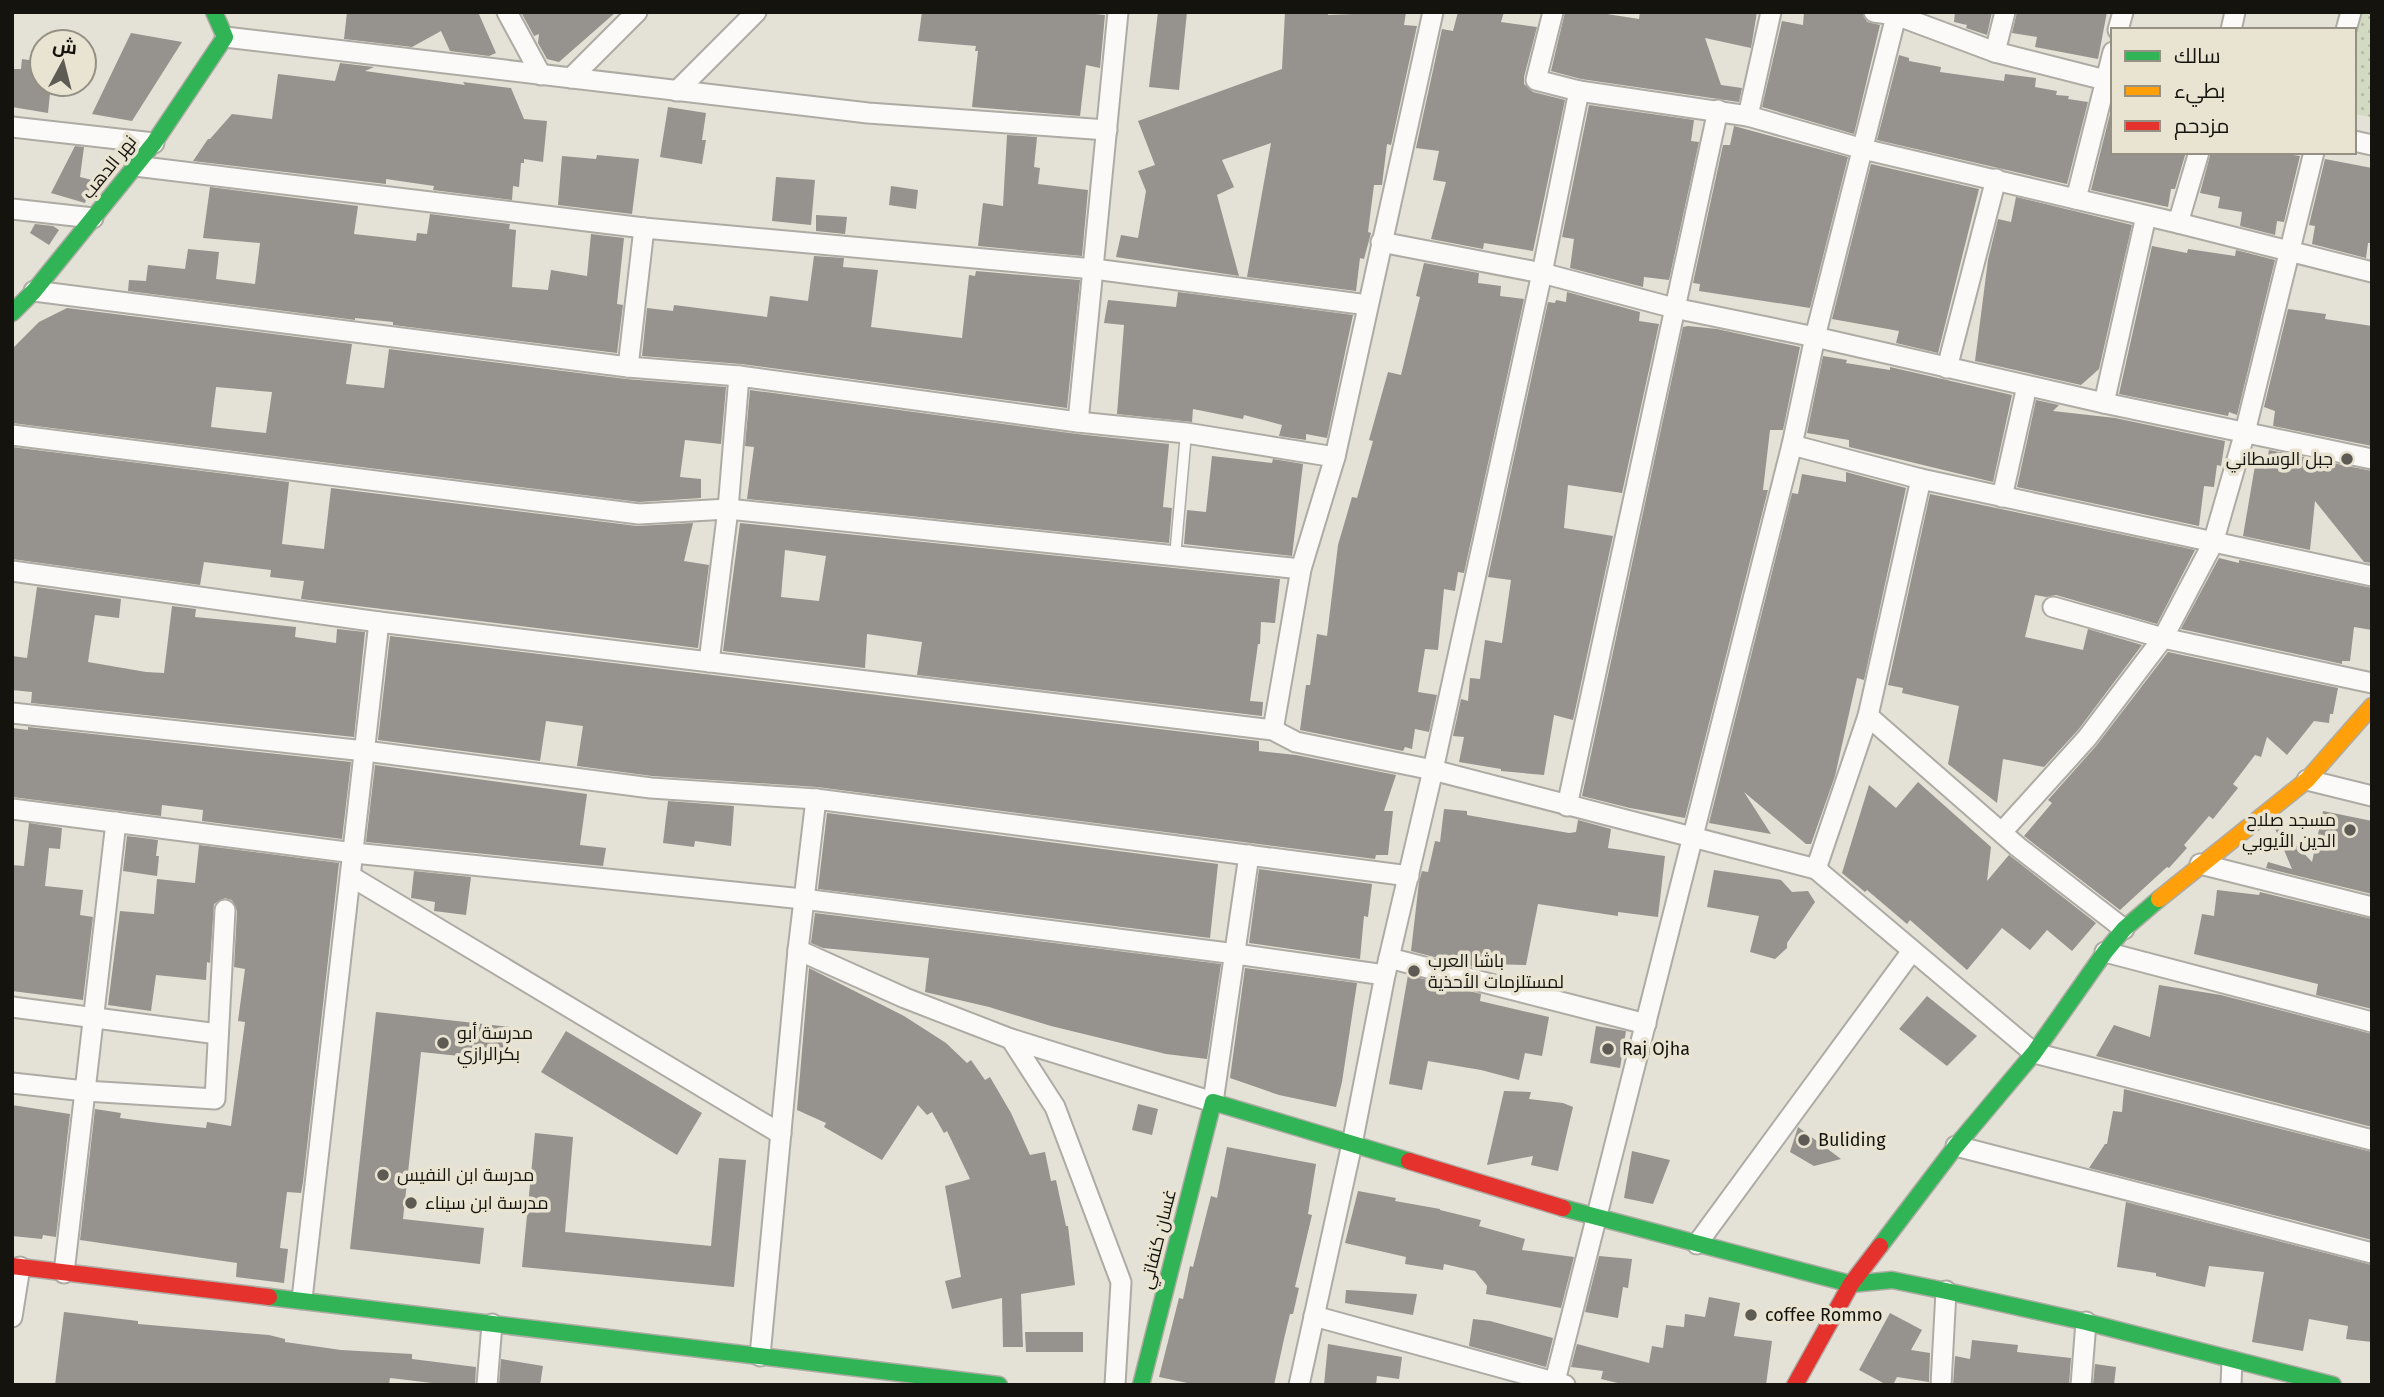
<svg xmlns="http://www.w3.org/2000/svg" width="2384" height="1397" font-family="'Fira Sans',Cairo,sans-serif">
<defs>
<pattern id="park-dots" width="8" height="8" patternUnits="userSpaceOnUse" patternTransform="scale(1.75)"><rect width="8" height="8" fill="#d2dbc2"/><path d="M2 2h.1M6 6h.1" fill="none" stroke="#b3bba6" stroke-width="1.8" stroke-linecap="round"/></pattern>
</defs>
<rect width="100%" height="100%" fill="#e4e1d7"/>
<polygon fill="url(#park-dots)" points="2359,12 2372,12 2370,117 2354,114 2354,30"/>
<g fill="#96928d" fill-rule="evenodd">
<polygon points="347,12 478,12 496,53 489,56 450,51 441,31 412,47 344,39"/>
<polygon points="521,12 616,12 559,62 547,59 538,43 539,34 534,36"/>
<polygon points="922,12 1077,12 1105,15 1100,68 1086,65 1080,116 972,107 978,51 975,51 976,46 918,41"/>
<polygon points="1158,12 1187,12 1179,90 1149,87"/>
<polygon points="1285,12 1328,12 1328,15 1406,12 1404,25 1417,26 1391,145 1387,144 1382,185 1374,185 1368,232 1371,233 1364,259 1360,258 1356,291 1247,277 1271,143 1222,160 1234,187 1217,195 1239,276 1116,257 1121,235 1138,238 1146,191 1138,171 1155,165 1138,121 1282,69"/>
<polygon points="1458,12 1504,12 1501,22 1537,27 1524,77 1524,84 1533,92 1565,100 1533,251 1484,243 1483,249 1431,239 1446,182 1433,180 1439,151 1416,148 1442,29 1453,31"/>
<polygon points="1565,12 1594,12 1639,19 1640,12 1757,12 1751,48 1705,38 1721,85 1742,88 1739,102 1581,79 1551,71"/>
<polygon points="1804,12 1862,12 1867,22 1880,25 1854,134 1762,107 1782,21 1803,25"/>
<polygon points="1955,12 1992,12 1987,35 1966,28 1967,25 1954,22"/>
<polygon points="2017,12 2107,12 2098,59 2035,47 2037,37 2012,33"/>
<polygon points="131,33 182,42 132,121 92,114"/>
<polygon points="1899,55 1909,58 1909,61 1941,67 1940,72 2004,81 2005,74 2036,78 2035,87 2057,91 2056,95 2069,96 2068,99 2088,102 2067,184 1877,140"/>
<polygon points="22,59 42,62 42,84 51,84 48,113 12,107 12,69 21,69"/>
<polygon points="340,63 374,67 365,71 465,85 463,82 511,88 524,119 547,121 543,162 524,159 524,163 521,163 519,187 513,186 512,200 433,190 434,186 386,179 386,184 193,161 208,139 210,139 232,114 272,119 278,74 335,81"/>
<polygon points="1589,105 1694,120 1691,141 1699,142 1669,280 1644,277 1643,287 1570,268 1574,239 1562,237"/>
<polygon points="2112,106 2113,152 2186,152 2175,189 2171,189 2168,207 2091,190"/>
<polygon points="668,107 706,113 702,140 706,140 702,164 660,157"/>
<polygon points="1734,126 1848,157 1810,308 1699,291 1700,284 1693,283 1723,145 1730,145"/>
<polygon points="1007,135 1037,137 1034,167 1040,168 1038,184 1088,190 1082,256 978,246 983,203 1003,206"/>
<polygon points="75,146 84,147 80,177 92,180 85,203 51,193"/>
<polygon points="2211,152 2294,152 2293,155 2300,156 2284,222 2277,221 2275,235 2240,226 2242,212 2218,208 2220,197 2200,193"/>
<polygon points="597,155 639,159 632,214 558,205 562,156 596,159"/>
<polygon points="2325,159 2372,168 2372,243 2368,243 2366,258 2312,244 2315,226 2309,225"/>
<polygon points="1871,164 1979,189 1938,353 1896,343 1899,331 1832,319"/>
<polygon points="776,177 815,180 811,225 772,221"/>
<polygon points="891,186 918,190 916,209 889,205"/>
<polygon points="210,187 358,206 354,234 416,241 417,233 427,234 430,214 510,224 509,229 516,230 512,287 548,290 551,270 587,276 591,234 624,238 617,304 623,305 617,353 393,325 393,322 355,318 355,320 128,291 129,280 146,281 148,265 185,269 188,249 219,252 216,279 255,284 260,243 203,238"/>
<polygon points="2016,197 2132,225 2099,369 2081,385 1975,361 1988,260 1998,219 2011,222"/>
<polygon points="816,215 847,217 845,234 816,231"/>
<polygon points="35,224 53,226 59,230 49,245 30,233"/>
<polygon points="2152,246 2187,253 2188,249 2235,256 2236,250 2275,260 2237,415 2229,412 2228,416 2119,394"/>
<polygon points="814,256 844,258 843,267 878,270 871,327 962,338 969,275 975,276 976,271 1080,280 1067,408 741,364 642,356 647,308 673,311 674,305 767,317 770,296 808,301"/>
<polygon points="1424,263 1479,273 1478,283 1501,286 1500,296 1524,299 1464,573 1458,572 1455,591 1444,589 1438,650 1425,649 1418,692 1437,695 1429,732 1415,729 1412,749 1405,747 1403,751 1300,730 1306,685 1310,685 1317,634 1327,636 1338,545 1352,497 1357,498 1373,441 1369,440 1388,372 1401,375 1420,297 1416,296"/>
<polygon points="1178,292 1353,315 1327,438 1306,434 1306,440 1279,436 1282,425 1244,415 1243,419 1193,409 1192,422 1117,414 1124,325 1104,323 1108,300 1176,307"/>
<polygon points="1567,292 1640,312 1639,321 1659,324 1622,493 1568,485 1564,528 1613,536 1573,720 1554,715 1544,775 1501,771 1501,769 1459,762 1464,737 1453,736 1461,699 1468,701 1470,678 1480,679 1485,640 1502,643 1511,580 1488,577 1548,302 1555,303 1556,300 1566,302"/>
<path d="M67,308L352,344L346,384L384,388L389,349L626,379L726,387L721,444L685,440L680,477L701,479V498L639,502L12,423V349L39,322ZM216,387L272,392L266,433L211,427Z"/>
<polygon points="2288,309 2326,314 2325,319 2372,326 2372,446 2273,426 2275,411 2264,407"/>
<polygon points="1688,326 1717,329 1800,347 1783,430 1770,430 1763,490 1768,490 1685,818 1630,808 1582,796 1683,327"/>
<polygon points="1823,356 1847,360 1846,363 1890,370 1890,367 2012,395 1993,482 1849,447 1849,440 1807,433"/>
<polygon points="750,390 1077,434 1169,444 1163,507 1172,508 1169,543 747,499 754,447 745,446"/>
<polygon points="2036,400 2059,405 2053,411 2115,418 2225,441 2221,466 2217,465 2214,487 2204,486 2199,526 2017,487"/>
<polygon points="12,447 289,482 282,544 324,549 331,488 637,526 693,523 684,561 709,565 698,648 301,599 304,581 270,577 271,570 204,562 200,585 12,559"/>
<polygon points="2269,450 2372,471 2372,563 2364,562 2315,501 2310,550 2243,536 2256,460 2267,461"/>
<polygon points="1212,456 1272,463 1273,459 1303,464 1292,556 1184,544 1187,510 1206,512"/>
<polygon points="1846,472 1906,488 1864,680 1857,678 1835,776 1811,844 1806,844 1744,792 1771,834 1709,823 1792,493 1798,494 1802,474 1846,482"/>
<polygon points="1930,494 2195,550 2157,624 2056,595 2046,597 2035,595 2025,637 2083,650 2088,629 2142,645 2078,730 2044,767 2003,759 1997,803 1948,764 1959,706 1902,693 1903,688 1888,685"/>
<path d="M740,523L1280,579L1275,623L1261,622L1260,644H1258L1250,701L1263,702L1262,716L917,675L922,642L867,634L865,668L723,651ZM785,550L826,556L819,601L781,597Z"/>
<polygon points="2219,558 2239,563 2239,560 2372,588 2372,630 2354,627 2350,661 2342,661 2342,664 2181,629"/>
<polygon points="37,587 121,599 119,618 95,615 88,662 146,672 164,673 172,606 196,609 195,617 296,627 295,637 336,643 337,629 365,632 354,737 31,703 32,692 12,690 12,656 27,658"/>
<polygon points="390,636 1259,741 1259,751 1296,755 1396,775 1384,811 1393,811 1388,855 1376,855 1375,859 817,787 652,776 577,766 583,726 546,721 540,761 378,740"/>
<polygon points="2168,652 2338,688 2333,714 2330,714 2329,723 2314,721 2287,755 2267,737 2261,757 2255,755 2233,784 2238,788 2213,819 2209,816 2184,845 2187,848 2169,868 2167,867 2120,910 2024,836 2052,803 2048,800 2096,746"/>
<polygon points="28,727 351,762 342,839 202,821 203,810 162,805 161,816 12,797 12,728 28,730"/>
<polygon points="375,765 587,794 580,845 606,848 603,866 366,842"/>
<polygon points="1918,782 1991,847 1987,881 2009,855 2096,923 2072,951 2047,930 2030,950 2002,928 1967,970 1910,920 1907,924 1867,890 1865,892 1842,873 1869,785 1896,808"/>
<polygon points="668,801 734,806 731,846 695,841 694,847 663,843"/>
<polygon points="1444,809 1467,811 1467,815 1569,833 1576,832 1578,820 1611,829 1608,848 1665,856 1658,917 1618,912 1618,916 1538,904 1526,965 1486,964 1485,970 1411,951 1419,882 1422,871 1428,872 1435,841 1440,842"/>
<polygon points="2323,811 2372,821 2372,894 2266,868 2268,862 2292,869 2274,826 2276,824 2312,862"/>
<polygon points="827,813 1218,864 1210,938 818,889"/>
<polygon points="29,823 62,828 60,849 49,848 45,886 83,890 80,915 93,917 83,1000 12,991 12,865 24,866"/>
<polygon points="127,836 158,840 156,856 159,856 157,876 123,871"/>
<polygon points="199,845 339,863 303,1182 301,1193 287,1192 280,1248 288,1249 284,1283 236,1277 237,1263 80,1240 95,1109 121,1113 120,1118 159,1123 206,1128 207,1122 231,1126 245,1022 238,1021 245,969 234,967 237,911 232,900 225,898 214,904 210,963 207,962 206,980 156,975 151,1011 108,1005 120,911 154,914 157,879 195,883"/>
<polygon points="1259,869 1372,884 1368,917 1364,916 1360,959 1249,943"/>
<polygon points="1714,870 1781,880 1792,892 1808,891 1815,902 1787,943 1787,948 1775,959 1750,952 1759,916 1707,907"/>
<polygon points="414,871 471,877 466,915 434,911 435,902 411,898"/>
<polygon points="2217,890 2259,895 2260,892 2372,919 2372,1009 2316,995 2318,984 2194,954 2202,914 2214,916"/>
<polygon points="815,913 1221,964 1207,1059 1166,1054 1051,1026 989,1007 925,992 929,958 823,948 811,943"/>
<polygon points="809,968 904,1016 946,1043 967,1063 971,1060 985,1080 990,1077 1011,1113 1030,1155 1045,1152 1051,1181 1056,1180 1066,1226 1068,1226 1075,1285 1021,1294 1023,1347 1003,1347 1002,1298 952,1309 945,1281 961,1277 945,1186 970,1179 947,1131 944,1133 932,1112 927,1115 918,1105 882,1160 824,1127 826,1123 797,1110"/>
<polygon points="1245,968 1357,983 1342,1082 1336,1107 1279,1095 1230,1078"/>
<polygon points="1408,975 1481,994 1480,1001 1549,1017 1542,1056 1525,1053 1519,1080 1481,1070 1428,1061 1422,1090 1389,1084"/>
<polygon points="2159,985 2221,995 2372,1034 2372,1127 2096,1056 2114,1025 2150,1037"/>
<polygon points="1927,996 1977,1036 1947,1066 1899,1029"/>
<polygon points="376,1012 511,1027 507,1061 421,1052 403,1219 484,1228 480,1264 350,1249"/>
<polygon points="1596,1026 1626,1031 1620,1068 1590,1063"/>
<polygon points="566,1031 702,1113 677,1155 541,1072"/>
<polygon points="2124,1089 2372,1152 2372,1240 2089,1168 2105,1144 2107,1144 2113,1111 2122,1112"/>
<polygon points="1504,1091 1531,1092 1529,1099 1563,1103 1573,1107 1558,1171 1531,1165 1533,1156 1487,1165"/>
<polygon points="1138,1104 1158,1109 1152,1135 1132,1130"/>
<polygon points="12,1105 70,1114 56,1237 43,1235 42,1239 12,1236"/>
<polygon points="1798,1127 1841,1159 1814,1166 1790,1152"/>
<polygon points="535,1133 573,1137 565,1232 711,1246 719,1158 746,1160 734,1287 522,1267"/>
<polygon points="1227,1147 1316,1164 1308,1214 1312,1215 1295,1287 1299,1288 1293,1314 1290,1314 1284,1339 1274,1385 1197,1385 1159,1377 1179,1298 1183,1299 1190,1266 1193,1267 1211,1196 1217,1198"/>
<polygon points="1632,1151 1670,1160 1653,1204 1624,1198"/>
<polygon points="1358,1191 1396,1198 1395,1201 1440,1209 1440,1210 1481,1220 1479,1226 1525,1239 1522,1250 1574,1257 1561,1308 1486,1294 1487,1286 1475,1271 1444,1264 1443,1270 1405,1264 1406,1257 1345,1243"/>
<polygon points="2126,1202 2372,1265 2372,1342 2346,1339 2348,1326 2309,1319 2303,1351 2252,1342 2264,1272 2209,1266 2205,1287 2156,1276 2156,1273 2117,1267"/>
<polygon points="1599,1256 1632,1259 1628,1288 1623,1287 1618,1318 1585,1312"/>
<polygon points="1346,1290 1417,1294 1413,1315 1345,1303"/>
<polygon points="1709,1297 1740,1303 1734,1336 1772,1341 1766,1385 1626,1385 1601,1379 1603,1371 1571,1367 1577,1344 1649,1363 1652,1346 1663,1348 1666,1325 1684,1327 1685,1314 1705,1317"/>
<polygon points="64,1312 138,1321 138,1324 269,1335 285,1339 285,1342 341,1350 412,1354 412,1359 476,1367 475,1385 449,1385 390,1378 389,1385 55,1385"/>
<polygon points="1890,1313 1922,1330 1911,1350 1930,1353 1929,1382 1897,1377 1893,1385 1887,1385 1859,1370"/>
<polygon points="1473,1319 1490,1321 1553,1338 1546,1367 1469,1346"/>
<polygon points="1025,1332 1083,1332 1083,1352 1026,1352"/>
<polygon points="1972,1340 2018,1345 2017,1352 2071,1358 2069,1385 1953,1385 1955,1356 1970,1359"/>
<polygon points="1328,1344 1402,1357 1399,1379 1377,1376 1376,1385 1324,1385"/>
<polygon points="501,1359 543,1366 540,1385 499,1385"/>
<polygon points="2095,1364 2116,1367 2114,1385 2093,1385"/>
</g>
<g fill="none" stroke-linecap="round" stroke-linejoin="round">
<defs>
<polyline id="lane" points="1175,557 1186,433"/>
<g id="street">
<polyline points="507,12 541,75"/>
<polyline points="1553,12 1536,80 1579,91 1748,116 1863,149 2178,223 2372,272"/>
<polyline points="1874,12 1896,15 1995,52 2113,82"/>
<polyline points="2118,30 2123,12"/>
<polyline points="2231,30 2235,12"/>
<polyline points="2346,30 2351,12"/>
<polyline points="225,37 868,113 1107,130"/>
<polyline points="1995,52 2005,12"/>
<polyline points="571,78 637,12"/>
<polyline points="677,91 756,12"/>
<polyline points="1748,116 1771,12"/>
<polyline points="12,127 154,143"/>
<polyline points="2354,141 2372,145"/>
<polyline points="135,166 644,228 1094,269 1368,305"/>
<polyline points="2076,199 2113,52"/>
<polyline points="12,209 93,218"/>
<polyline points="2178,223 2199,152"/>
<polyline points="1381,242 1542,273 1674,308 1815,337 2104,403 2372,459"/>
<polyline points="34,291 628,367 739,376 1078,422 1186,433 1335,457"/>
<polyline points="628,367 644,228"/>
<polyline points="1947,368 1996,179"/>
<polyline points="2104,403 2146,216"/>
<polyline points="1078,422 1118,12"/>
<polyline points="12,435 639,514 728,509 1301,569"/>
<polyline points="1792,445 1921,479 2372,576"/>
<polyline points="2002,497 2027,386"/>
<polyline points="12,571 379,622 1273,730 1296,742 1433,770 1816,869 2034,1053 2372,1140"/>
<polyline points="2053,607 2163,638 2372,683"/>
<polyline points="709,662 728,509 739,376"/>
<polyline points="12,713 365,751 651,788 816,799 1409,876"/>
<polyline points="1868,716 2018,847 2124,929"/>
<polyline points="1273,730 1301,569 1335,457 1433,12"/>
<polyline points="2307,780 2372,796"/>
<polyline points="1567,806 1718,110"/>
<polyline points="12,809 354,853 803,899 1236,954 1385,975"/>
<polyline points="2002,832 2087,738 2163,638 2213,543 2245,432 2314,152"/>
<polyline points="2200,864 2372,907"/>
<polyline points="1816,869 1868,716 1921,479"/>
<polyline points="352,877 781,1134"/>
<polyline points="798,950 905,998 1011,1039"/>
<polyline points="2105,952 2372,1022"/>
<polyline points="1389,958 1646,1024"/>
<polyline points="12,1007 218,1034"/>
<polyline points="12,1083 85,1091 215,1099 225,910"/>
<polyline points="1956,1146 2372,1253"/>
<polyline points="1697,1244 1912,951"/>
<polyline points="64,1273 116,822"/>
<polyline points="302,1299 379,622"/>
<polyline points="1314,1316 1565,1385"/>
<polyline points="12,1317 20,1267"/>
<polyline points="760,1356 798,950 816,799"/>
<polyline points="487,1385 492,1324"/>
<polyline points="1115,1385 1121,1282 1055,1107 1011,1039 1213,1102 1249,855"/>
<polyline points="1299,1385 1352,1144 1385,975 1433,770 1542,273 1579,91"/>
<polyline points="1554,1385 1792,445 1815,337 1897,12"/>
<polyline points="1941,1385 1946,1291"/>
<polyline points="2081,1385 2086,1322"/>
<polyline points="2231,1385 2232,1361"/>
</g>
<g id="fast">
<polyline points="12,313 34,291 154,143 225,37 214,12"/>
<polyline points="1563,1208 1851,1284 1892,1280 1946,1291 2086,1322 2333,1385"/>
<polyline points="1880,1246 1956,1146 2034,1053 2105,952 2124,929 2159,899"/>
<polyline points="269,1297 999,1385"/>
<polyline points="1141,1385 1213,1102 1409,1161"/>
</g>
<polyline id="slow" points="2159,899 2307,780 2372,706"/>
<g id="jam">
<polyline points="1409,1161 1563,1208"/>
<polyline points="12,1266 269,1297"/>
<polyline points="1795,1385 1851,1284 1880,1246"/>
</g>
</defs>
<use href="#lane" stroke="#adaba3" stroke-width="13"/>
<use href="#street" stroke="#adaba3" stroke-width="23"/>
<use href="#fast" stroke="#adaba3" stroke-width="19"/>
<use href="#slow" stroke="#adaba3" stroke-width="19"/>
<use href="#jam" stroke="#adaba3" stroke-width="19"/>
<use href="#lane" stroke="#fbfaf9" stroke-width="10"/>
<use href="#street" stroke="#fbfaf9" stroke-width="19"/>
<use href="#fast" stroke="#30b455" stroke-width="16"/>
<use href="#slow" stroke="#ff9f0a" stroke-width="16"/>
<use href="#jam" stroke="#e5322d" stroke-width="16"/>
</g>
<g fill="#5d5b54" stroke="#e9e4d2" stroke-width="2.5">
<circle cx="2347" cy="459" r="7"/>
<circle cx="2350" cy="830" r="7"/>
<circle cx="1414" cy="971" r="7"/>
<circle cx="443" cy="1043" r="7"/>
<circle cx="1608" cy="1049" r="7"/>
<circle cx="1804" cy="1140" r="7"/>
<circle cx="383" cy="1175" r="7"/>
<circle cx="411" cy="1203" r="7"/>
<circle cx="1751" cy="1315" r="7"/>
</g>
<g text-anchor="middle" dominant-baseline="central" stroke-width="7" stroke-linejoin="round" paint-order="stroke">
<g font-size="18" fill="#15130d" stroke="#e9e4d2">
<text transform="translate(109 167) rotate(-51)">نهر الدهب</text>
<text transform="translate(1158 1239) rotate(-76)">غسان كنفاتي</text>
</g>
<g font-size="18" fill="#15130d" stroke="#e9e4d2" text-anchor="start">
<text x="2333" y="459" text-anchor="end">جبل الوسطاني</text>
<text x="2336" y="820" text-anchor="end">مسجد صلاح<tspan x="2336" dy="21">الدين الأيوبي</tspan></text>
<text x="1428" y="961">باشا العرب<tspan x="1428" dy="21">لمستلزمات الأحذية</tspan></text>
<text x="457" y="1033">مدرسة أبو<tspan x="457" dy="21">بكرالرازي</tspan></text>
<text x="1622" y="1049">Raj Ojha</text>
<text x="1818" y="1140">Buliding</text>
<text x="397" y="1175">مدرسة ابن النفيس</text>
<text x="425" y="1203">مدرسة ابن سيناء</text>
<text x="1765" y="1315">coffee Rommo</text>
</g>
</g>
<rect width="2384" height="1397" fill="none" stroke="#15130d" stroke-width="28"/>
<rect x="2111" y="28" width="245" height="126" fill="#e9e4d2" stroke="#949083" stroke-width="2"/>
<rect x="2125" y="51" width="35" height="10" fill="#30b455" stroke="#949083" stroke-width="2"/>
<text x="2174" y="63" font-size="21" fill="#15130d">سالك</text>
<rect x="2125" y="86" width="35" height="10" fill="#ff9f0a" stroke="#949083" stroke-width="2"/>
<text x="2174" y="98" font-size="21" fill="#15130d">بطيء</text>
<rect x="2125" y="121" width="35" height="10" fill="#e5322d" stroke="#949083" stroke-width="2"/>
<text x="2174" y="133" font-size="21" fill="#15130d">مزدحم</text>
<g transform="translate(63 63) rotate(7)"><circle r="33" fill="#e9e4d2" stroke="#949083" stroke-width="2"/>
<path d="M0-5L12 26L0 18L-12 26Z" fill="#5d5b54"/>
<text y="-10" font-size="19" font-weight="bold" text-anchor="middle" fill="#15130d">ش</text>
</g>
</svg>
